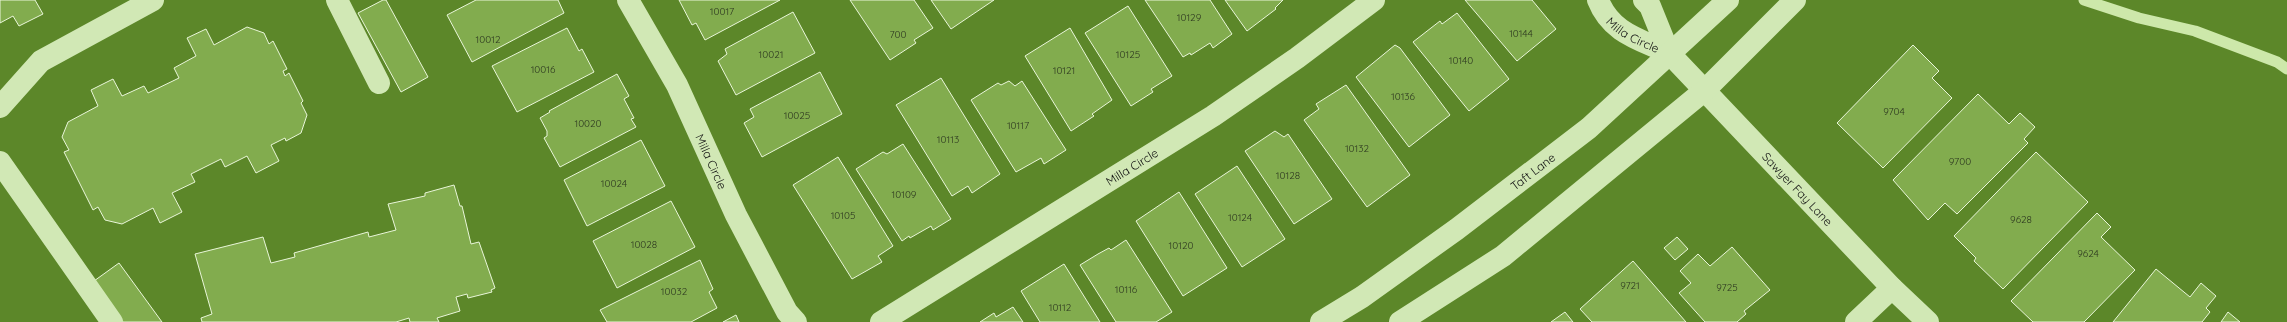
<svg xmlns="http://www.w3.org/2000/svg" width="2287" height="322" font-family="Quicksand,sans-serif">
<rect width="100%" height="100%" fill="#5c8729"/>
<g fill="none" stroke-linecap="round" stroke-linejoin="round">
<polyline stroke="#cde8aa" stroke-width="11" points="2084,0 2139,18 2195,31 2277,62 2287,69"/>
</g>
<g fill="#82ac4e" stroke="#e9f6d9">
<polygon points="0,0 35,0 43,14 19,26 13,16 0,23"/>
<polygon points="383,0 386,0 428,77 401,92 358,13"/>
<polygon points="476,0 558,0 564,13 472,62 447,15"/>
<polygon points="679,0 780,0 705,40 696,23 692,25"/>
<polygon points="850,0 914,0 933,28 914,40 916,43 890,60"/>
<polygon points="931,0 994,0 951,29"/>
<polygon points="1145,0 1210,0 1232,34 1213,48 1210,43 1191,55 1190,53 1183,57"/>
<polygon points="1225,0 1283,0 1275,8 1276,9 1247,31"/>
<polygon points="1465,0 1532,0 1556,29 1517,61"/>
<polygon points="1128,6 1172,76 1151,89 1153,92 1131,106 1085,33"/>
<polygon points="793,12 815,53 736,95 718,61 727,54 725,49"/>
<polygon points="1457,13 1509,79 1469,111 1413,42 1440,21 1442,24"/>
<polygon points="247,27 264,33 269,44 273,41 287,69 283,71 285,76 289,73 303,101 301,103 307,115 301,133 286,141 285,138 271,145 279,161 256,173 247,156 225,167 221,159 191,174 195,182 172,193 182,212 160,223 153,208 122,224 105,220 98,207 93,210 64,152 69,150 62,137 68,122 98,106 91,90 113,79 122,96 144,86 148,93 179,78 174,68 196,56 187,38 206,29 214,45"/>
<polygon points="567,28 579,51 582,49 594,72 517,112 492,66"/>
<polygon points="1070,28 1112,100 1092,114 1094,116 1071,131 1025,56"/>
<polygon points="1395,45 1400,48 1450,115 1409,147 1356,77"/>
<polygon points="1913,45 1939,71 1932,78 1952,98 1883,168 1837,123"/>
<polygon points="820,72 842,114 762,157 744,123 754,117 750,109"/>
<polygon points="617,74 629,96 624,99 634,118 631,119 636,127 560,167 544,138 547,136 547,131 540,118 550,112 549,111"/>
<polygon points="941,78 1000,174 972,193 968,186 952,196 896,105"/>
<polygon points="1009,81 1015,86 1022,81 1066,150 1044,164 1041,158 1016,172 971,100 998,83 1001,85"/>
<polygon points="1346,85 1410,175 1367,207 1304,120 1319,109 1316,104"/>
<polygon points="1978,94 2009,124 2020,113 2035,127 2024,139 2028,143 1957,214 1945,203 1928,220 1893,180"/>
<polygon points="1275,131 1284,137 1288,134 1332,199 1294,224 1245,151"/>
<polygon points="641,140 665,186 587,226 564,180"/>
<polygon points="903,144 951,219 933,230 931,226 910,238 909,236 902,241 856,169 883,152 887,154"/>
<polygon points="2036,152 2088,202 2003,289 1974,261 1976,258 1954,236"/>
<polygon points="838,157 893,246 878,256 882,262 852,279 793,185"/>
<polygon points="1237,166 1285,239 1242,267 1195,194"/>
<polygon points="454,185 460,206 462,206 471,244 479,242 495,288 491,290 492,292 468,298 467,294 456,297 460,311 437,318 439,322 410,322 409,318 396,322 202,322 201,318 212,314 195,254 263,237 271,263 295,257 294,253 368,232 369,237 396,230 388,204 425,196 425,193"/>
<polygon points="1179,192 1227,268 1183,296 1136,221"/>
<polygon points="671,201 695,247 617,288 593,241"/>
<polygon points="2097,213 2111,227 2101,237 2135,270 2084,322 2033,322 2011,301"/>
<polygon points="1677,237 1688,249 1675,260 1664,248"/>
<polygon points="1126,240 1172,312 1156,322 1116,322 1080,265 1098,254 1109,248 1111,250"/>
<polygon points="1732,247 1770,290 1744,311 1746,314 1737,322 1705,322 1679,293 1691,283 1680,271 1698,254 1710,266"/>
<polygon points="700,260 713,289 709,292 717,308 691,322 607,322 600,310"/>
<polygon points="1633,261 1686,322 1592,322 1580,309"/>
<polygon points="119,263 162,322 123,322 94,281"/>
<polygon points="1064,264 1100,322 1040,322 1021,291"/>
<polygon points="2156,269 2190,297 2201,283 2216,296 2206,308 2210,312 2202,322 2113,322"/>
<polygon points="1013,307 1023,322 980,322 994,313 996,317"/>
<polygon points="1565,312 1573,322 1551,322"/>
<polygon points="2228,312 2240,322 2221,322"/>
<polygon points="736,315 739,322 723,322"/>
</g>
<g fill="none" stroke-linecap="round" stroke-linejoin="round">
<g stroke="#d1e8b5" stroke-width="22">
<polyline points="337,0 379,83"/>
<path id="s1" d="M628,0L677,85L736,215L787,312L796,322"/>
<path id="s2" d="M1598,0C1611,33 1639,39 1669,53L1650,6L1644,0"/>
<path id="s3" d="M1669,53L1892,288L1928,322"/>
<polyline points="0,107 41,61 153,0"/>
<polyline points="0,162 112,322"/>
<path id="s4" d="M881,322L1213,116L1297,58L1374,0"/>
<path id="s5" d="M1321,322L1362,297L1457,229L1589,128L1728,0"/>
<polyline points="1400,322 1503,256 1705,90 1795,0"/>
<polyline points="1856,322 1892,288"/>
</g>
</g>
<g text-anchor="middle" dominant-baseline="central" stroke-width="3.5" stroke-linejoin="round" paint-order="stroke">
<g font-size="10" fill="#2d3820">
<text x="722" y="11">10017</text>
<text x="1189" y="17">10129</text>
<text x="1521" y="33">10144</text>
<text x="898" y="34">700</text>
<text x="488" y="39">10012</text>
<text x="771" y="54">10021</text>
<text x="1128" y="54">10125</text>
<text x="1461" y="60">10140</text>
<text x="543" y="69">10016</text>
<text x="1064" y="70">10121</text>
<text x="1403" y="96">10136</text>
<text x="1894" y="111">9704</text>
<text x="797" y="115">10025</text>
<text x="588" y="123">10020</text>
<text x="1018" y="125">10117</text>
<text x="948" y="139">10113</text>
<text x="1357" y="148">10132</text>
<text x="1960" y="161">9700</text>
<text x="1288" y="175">10128</text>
<text x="614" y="183">10024</text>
<text x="904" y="194">10109</text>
<text x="843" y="215">10105</text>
<text x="1240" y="217">10124</text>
<text x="2021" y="219">9628</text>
<text x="644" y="244">10028</text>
<text x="1181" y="245">10120</text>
<text x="2088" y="253">9624</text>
<text x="1630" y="285">9721</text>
<text x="1727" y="287">9725</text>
<text x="1126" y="289">10116</text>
<text x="674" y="291">10032</text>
<text x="1060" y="307">10112</text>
</g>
<g font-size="12" fill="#111" stroke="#5c8729">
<text stroke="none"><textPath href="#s2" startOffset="51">Milla Circle</textPath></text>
<text stroke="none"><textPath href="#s1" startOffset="182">Milla Circle</textPath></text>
<text stroke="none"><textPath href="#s4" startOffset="295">Milla Circle</textPath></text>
<text stroke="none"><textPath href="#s5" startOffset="260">Taft Lane</textPath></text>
<text stroke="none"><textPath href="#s3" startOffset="187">Sawyer Fay Lane</textPath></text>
</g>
</g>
</svg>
